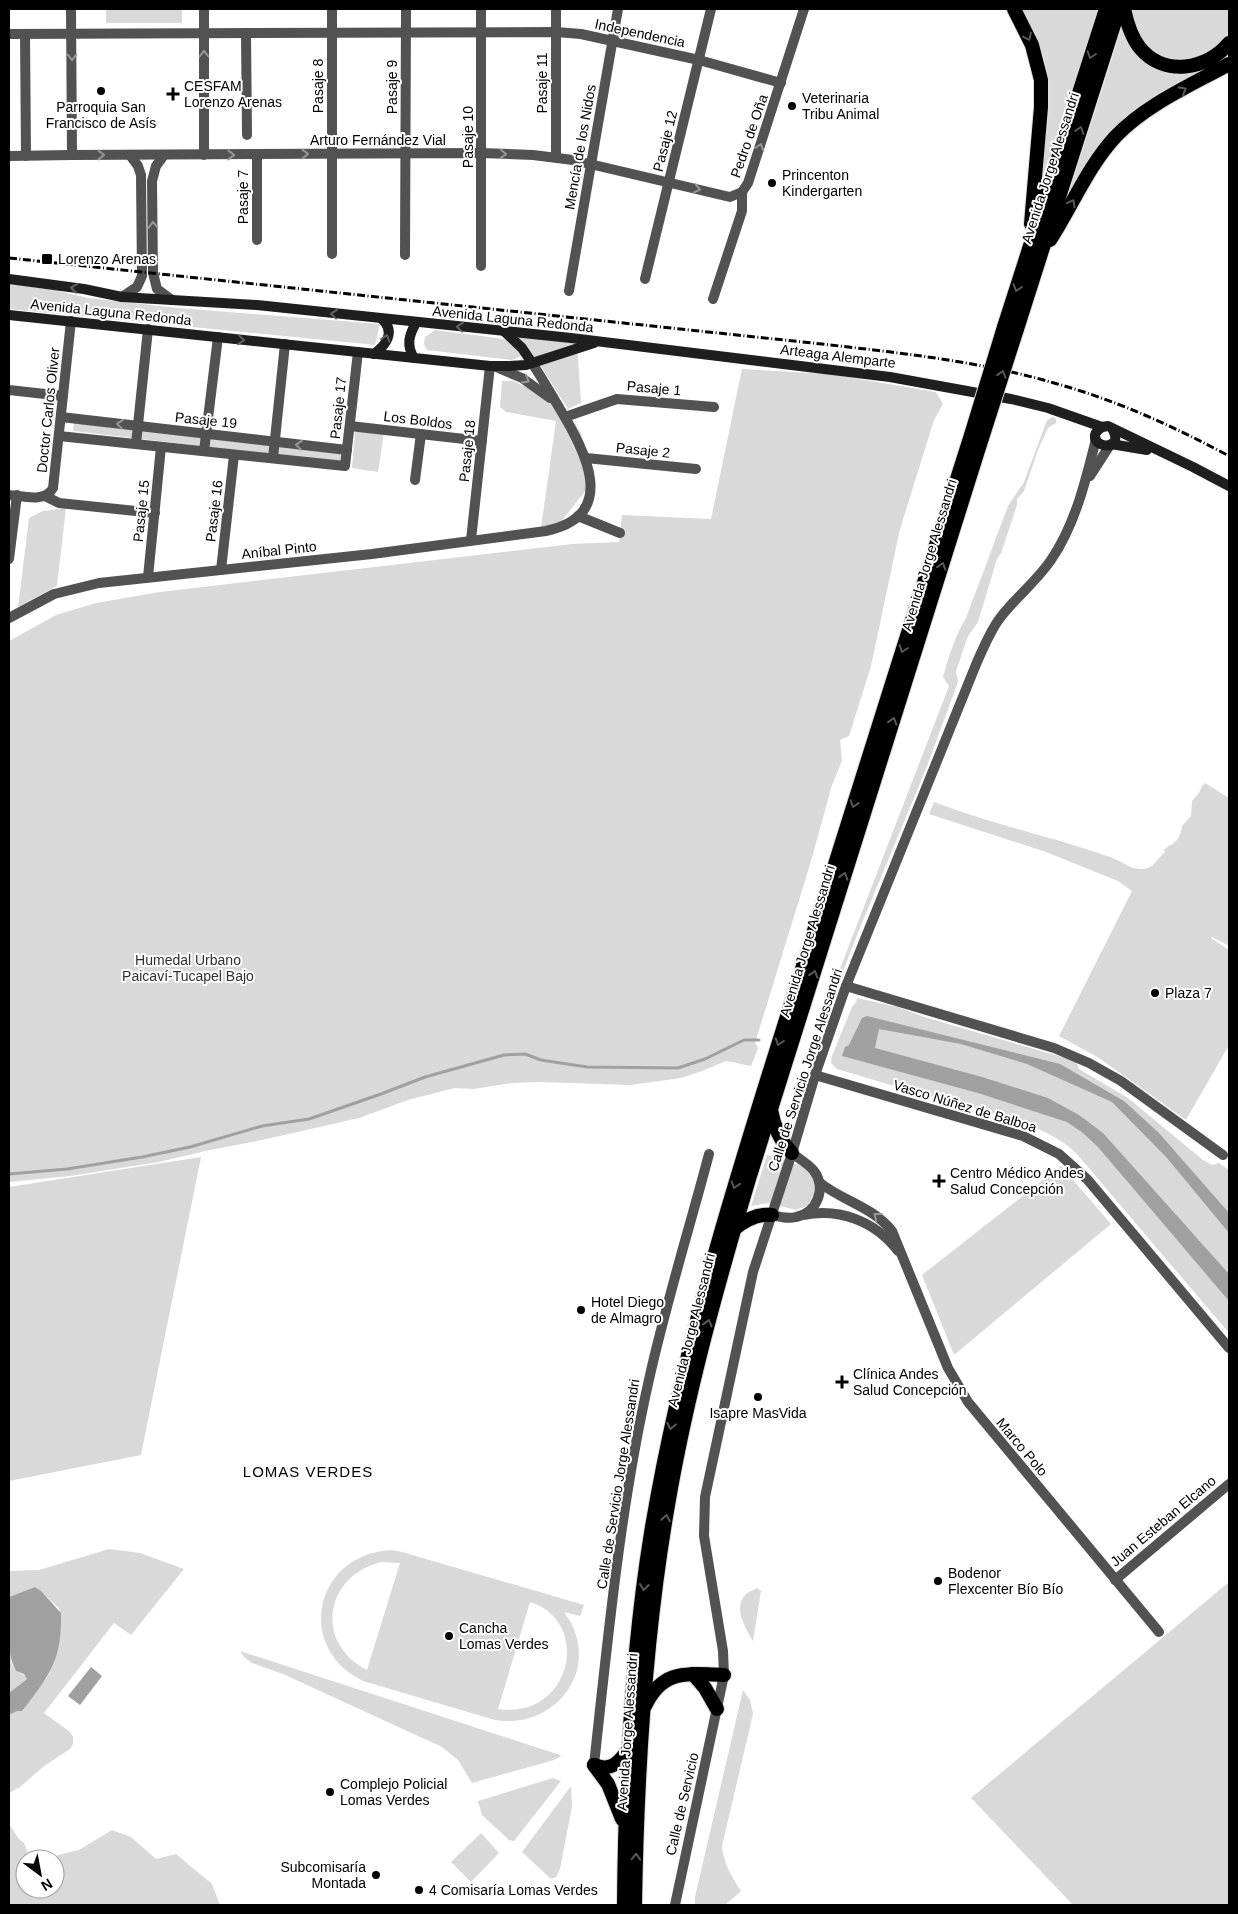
<svg xmlns="http://www.w3.org/2000/svg" width="1238" height="1914" font-family="Arial,sans-serif">
<rect width="100%" height="100%" fill="#fff"/>
<g fill="#d9d9d9" fill-rule="evenodd">
<rect x="106" y="9" width="76" height="14"/>
<path d="M1022,9H1099L1040,188C1044,147 1055,98 1044,58C1039,40 1030,25 1022,9Z"/>
<path d="M1131,9H1229V33C1207,67 1164,73 1139,39C1134,31 1133,17 1131,9Z"/>
<polygon points="1123,24 1155,66 1229,52 1229,58 1151,102 1067,198"/>
<polygon points="9,284 54,290 88,298 178,308 380,324 375,345 9,309"/>
<polygon points="435,330 512,340 522,356 512,360 427,350 424,344 425,337"/>
<polygon points="518,337 577,343 581,403 568,409 542,368"/>
<polygon points="742,369 829,374 936,392 943,404 934,420 900,529 871,666 849,736 840,740 842,761 832,785 811,861 755,1043 758,1048 751,1066 726,1061 702,1071 681,1078 630,1085 539,1082 512,1083 474,1089 455,1088 408,1100 359,1118 262,1140 205,1151 159,1162 70,1176 9,1182 9,641 56,615 96,603 160,592 572,544 619,542 622,515 711,519"/>
<polygon points="502,381 513,381 531,389 569,414 581,433 590,464 587,489 559,524 541,528 556,421 506,412 500,407"/>
<path d="M1053,417L1056,419V423L1048,428L1038,450L1024,491L1017,499V505L1001,553L997,559L978,622L968,636L956,671L958,682L926,769L857,935L826,1016L823,1013L949,686L943,677C949,656 955,636 966,618L1008,506L1024,482L1047,420Z"/>
<polygon points="74,423 346,454 345,463 73,431"/>
<polygon points="355,432 384,432 378,472 352,468"/>
<polygon points="66,508 57,586 18,607 29,518 43,511"/>
<path d="M1205,783L1229,798V946L1212,937L1211,938L1229,950V1045L1186,1120L1099,1058L1059,1036L1132,891L1118,881L1046,852L929,814L934,802C986,822 1039,834 1092,851C1100,854 1109,856 1117,860C1126,864 1131,869 1142,869C1153,869 1158,858 1165,852L1164,850C1168,845 1171,846 1175,842C1179,839 1182,830 1182,826L1191,816L1192,801L1199,793L1202,786Z"/>
<path d="M857,998L898,1007L924,1017L1076,1061L1079,1069L1128,1098L1203,1160L1212,1165L1219,1163L1229,1170V1333L1076,1153C1046,1124 988,1112 949,1101C911,1091 874,1080 837,1069L831,1063L832,1056L852,1007L856,1002Z"/>
<polygon points="767,1155 800,1165 810,1171 816,1179 816,1193 807,1206 796,1210 768,1203 751,1206"/>
<polygon points="201,1157 141,1455 9,1481 9,1187"/>
<polygon points="1061,1166 1111,1224 954,1355 922,1275"/>
<path d="M109,1549L140,1553L184,1569L131,1635L114,1623L44,1713L70,1732L73,1737V1744L70,1749L44,1766L20,1787L9,1793V1715C18,1710 44,1684 49,1674C55,1663 66,1619 58,1607C55,1604 39,1590 35,1587L9,1597V1571L39,1570Z"/>
<path d="M391,1550L402,1552L584,1605L580,1616L564,1612C604,1665 558,1730 495,1720L363,1681C294,1647 315,1554 391,1550ZM382,1562L400,1563L367,1670C314,1644 324,1575 382,1562ZM530,1602C593,1622 571,1720 498,1709Z"/>
<polygon points="1229,1582 1229,1905 1073,1905 971,1798"/>
<path d="M757,1588L761,1591L753,1641C746,1629 732,1607 746,1594C749,1591 754,1590 757,1588Z"/>
<polygon points="9,1643 12,1665 16,1671 26,1676 27,1679 9,1693"/>
<polygon points="240,1651 560,1755 561,1756 554,1760 472,1783 458,1760 442,1747 283,1674 252,1663 244,1657"/>
<path d="M743,1690L750,1700L753,1714L722,1846C723,1863 732,1877 741,1891L725,1905H695V1897Z"/>
<polygon points="553,1778 561,1781 514,1841 509,1840 482,1815 478,1801"/>
<polygon points="571,1786 572,1806 560,1869 556,1877 551,1879 522,1852"/>
<polygon points="9,1824 19,1839 24,1843 30,1859 25,1859 25,1889 55,1889 55,1859 51,1859 58,1855 79,1850 112,1830 131,1837 156,1859 176,1854 212,1884 220,1905 9,1905"/>
<polygon points="481,1833 499,1853 471,1882 451,1862"/>
</g>
<g fill="#a0a0a0">
<polygon points="867,1016 1060,1064 1124,1101 1159,1133 1229,1213 1229,1233 1167,1158 1112,1102 1027,1064 961,1044 879,1029 875,1048 982,1077 1048,1098 1079,1115 1103,1133 1229,1274 1229,1301 1098,1147 1083,1133 1067,1122 978,1093 842,1056 845,1047 849,1045 862,1018"/>
<path d="M35,1587L41,1591L61,1613C62,1660 50,1675 22,1711H17L9,1715V1693L27,1679L24,1674L16,1671C5,1650 9,1621 9,1597Z"/>
<polygon points="91,1667 102,1676 80,1705 68,1696"/>
</g>
<g fill="none" stroke-linecap="round" stroke-linejoin="round">
<polyline stroke="#a0a0a0" stroke-width="3" points="9,1174 67,1169 142,1157 190,1147 262,1126 309,1119 381,1094 425,1077 504,1055 525,1054 541,1060 587,1067 678,1068 705,1059 744,1040 759,1040"/>
<defs>
<g id="trunk">
<polyline points="1014,9 1032,45 1041,80 1041,107 1031,224"/>
<path d="M1124,9C1127,23 1131,37 1140,48C1164,77 1207,70 1229,43"/>
<path d="M1050,240C1072,206 1088,166 1116,136C1147,104 1191,85 1229,64"/>
<polyline points="1004,327 1106,9"/>
<polyline points="1017,329 1119,9"/>
<path d="M771,1110C774,1127 780,1141 792,1153"/>
<path d="M734,1229C745,1220 757,1213 772,1215"/>
<polyline points="693,1674 705,1688 717,1709"/>
<path d="M645,1706C663,1668 688,1674 724,1675"/>
<polyline points="594,1765 608,1784 622,1819"/>
<path d="M594,1765C610,1772 619,1763 628,1750"/>
<path d="M624,1905C625,1781 631,1656 651,1533C682,1346 739,1168 796,988C854,804 912,619 971,435"/>
<path d="M635,1905C637,1772 645,1637 668,1505C687,1394 717,1287 749,1179L982,438"/>
</g>
</defs>
<use href="#trunk" stroke="#dbdbdb" stroke-width="16"/>
<g stroke="#525252" stroke-width="10">
<polyline points="481,9 481,266"/>
<polyline points="246,33 247,135"/>
<polyline points="9,34 556,32 581,34 699,60 781,83"/>
<polyline points="25,34 26,156"/>
<polyline points="257,155 257,240"/>
<polyline points="9,156 72,155"/>
<polyline points="556,157 556,9"/>
<polyline points="332,254 332,9"/>
<polyline points="405,255 406,9"/>
<polyline points="645,279 711,9"/>
<polyline points="569,291 618,9"/>
<polyline points="713,299 742,211 742,192"/>
<polyline points="9,390 63,396"/>
<polyline points="61,417 347,450"/>
<polyline points="565,417 617,399 714,407"/>
<polyline points="350,426 482,441"/>
<polyline points="59,436 345,466 358,352"/>
<polyline points="136,444 148,329"/>
<polyline points="204,451 218,337"/>
<polyline points="273,458 285,344"/>
<polyline points="586,458 696,469"/>
<polyline points="415,480 421,434"/>
<path d="M9,495C23,496 45,503 53,488L71,321"/>
<polyline points="45,496 59,503 155,513"/>
<polyline points="578,516 620,533"/>
<polyline points="471,540 490,366"/>
<polyline points="9,559 17,495"/>
<polyline points="221,570 234,455"/>
<polyline points="148,577 161,447"/>
<polyline points="846,986 1054,1048 1089,1063 1121,1081 1223,1155"/>
<polyline points="815,1075 1023,1136 1059,1154 1087,1179 1229,1348"/>
<path d="M819,1182C842,1201 872,1206 892,1231L948,1368L968,1402L1159,1632"/>
<path d="M803,1215C840,1208 875,1221 898,1251"/>
<polyline points="1115,1580 1229,1484"/>
<path d="M594,1765C608,1637 620,1509 648,1384C665,1306 689,1230 709,1154"/>
</g>
<g stroke="#525252" stroke-width="10">
<polyline points="71,9 72,155 481,153 533,155 573,160 730,197 742,192 748,183 804,9"/>
<polyline points="204,9 204,155"/>
<polyline points="164,155 156,166 152,181 153,273 157,289 172,300"/>
<polyline points="122,297 137,287 142,276 141,175 138,166 130,155"/>
<polyline points="496,367 522,378 550,398"/>
<polyline points="1090,476 1110,445"/>
<path d="M9,618L54,594L99,583L372,554L546,531C620,515 585,451 560,409C551,394 542,378 532,363"/>
<path d="M772,1215C780,1217 788,1219 796,1217C817,1213 827,1188 814,1171C809,1164 799,1159 792,1153"/>
<path d="M675,1905L724,1675L723,1651L704,1536L705,1497L753,1272L792,1153L816,1072L846,986L977,662C984,647 990,631 1000,618C1015,598 1036,582 1051,560C1075,525 1086,480 1096,439"/>
</g>
<g stroke="#1f1f1f" stroke-width="10">
<polyline points="9,279 84,289 122,297 257,305 571,338 890,377 1011,399 1048,408 1102,427 1108,426 1193,467 1229,486"/>
<polyline points="9,315 490,366 509,366 526,365 594,343"/>
<polyline points="505,332 522,348 532,363"/>
<path d="M374,354C386,345 396,332 382,319"/>
<path d="M414,358C406,345 409,335 416,323"/>
<path d="M1102,427C1077,444 1126,457 1113,430"/>
<polyline points="1111,444 1147,450"/>
</g>
<use href="#trunk" stroke="#000" stroke-width="14"/>
<path stroke="#000" stroke-width="3" stroke-dasharray="8 2.5 1 2.5" stroke-linecap="butt" d="M9,258L822,344C900,353 979,361 1054,383C1116,400 1173,426 1229,456"/>
<defs>
<g id="trunk-bridge">
<polyline points="971,435 1004,327"/>
<polyline points="982,438 1017,329"/>
</g>
</defs>
<use href="#trunk-bridge" stroke="#dbdbdb" stroke-width="16" stroke-linecap="butt"/>
<use href="#trunk-bridge" stroke="#000" stroke-width="14"/>
</g>
<defs><path id="oneway-chevron" d="M-2-3.5L2.5 0L-2 3.5" fill="none" stroke-width="1.6" stroke-linecap="round" stroke-linejoin="round" transform="scale(1.25)"/></defs>
<g stroke="#595959">
<use href="#oneway-chevron" transform="translate(1028 37) rotate(65)"/>
<use href="#oneway-chevron" transform="translate(1091 55) rotate(108)"/>
<use href="#oneway-chevron" transform="translate(1183 90) rotate(-30)"/>
<use href="#oneway-chevron" transform="translate(1080 130) rotate(-72)"/>
<use href="#oneway-chevron" transform="translate(1072 203) rotate(-60)"/>
<use href="#oneway-chevron" transform="translate(1017 288) rotate(108)"/>
<use href="#oneway-chevron" transform="translate(1002 374) rotate(-73)"/>
<use href="#oneway-chevron" transform="translate(942 566) rotate(-73)"/>
<use href="#oneway-chevron" transform="translate(903 649) rotate(108)"/>
<use href="#oneway-chevron" transform="translate(893 721) rotate(-73)"/>
<use href="#oneway-chevron" transform="translate(854 804) rotate(108)"/>
<use href="#oneway-chevron" transform="translate(844 876) rotate(-73)"/>
<use href="#oneway-chevron" transform="translate(814 974) rotate(-73)"/>
<use href="#oneway-chevron" transform="translate(779 1042) rotate(108)"/>
<use href="#oneway-chevron" transform="translate(735 1185) rotate(107)"/>
<use href="#oneway-chevron" transform="translate(708 1323) rotate(-76)"/>
<use href="#oneway-chevron" transform="translate(671 1426) rotate(101)"/>
<use href="#oneway-chevron" transform="translate(666 1518) rotate(-81)"/>
<use href="#oneway-chevron" transform="translate(644 1587) rotate(97)"/>
<use href="#oneway-chevron" transform="translate(636 1857) rotate(-88)"/>
</g>
<g stroke="#979797">
<use href="#oneway-chevron" transform="translate(204 54) rotate(-90)"/>
<use href="#oneway-chevron" transform="translate(72 57) rotate(90)"/>
<use href="#oneway-chevron" transform="translate(760 147) rotate(-72)"/>
<use href="#oneway-chevron" transform="translate(305 154)"/>
<use href="#oneway-chevron" transform="translate(503 154) rotate(2)"/>
<use href="#oneway-chevron" transform="translate(101 155)"/>
<use href="#oneway-chevron" transform="translate(231 155)"/>
<use href="#oneway-chevron" transform="translate(697 189) rotate(13)"/>
<use href="#oneway-chevron" transform="translate(153 225) rotate(-91)"/>
<use href="#oneway-chevron" transform="translate(526 380) rotate(31)"/>
<use href="#oneway-chevron" transform="translate(120 424) rotate(-173)"/>
<use href="#oneway-chevron" transform="translate(299 445) rotate(-174)"/>
<use href="#oneway-chevron" transform="translate(877 1216) rotate(-142)"/>
</g>
<g stroke="#626262">
<use href="#oneway-chevron" transform="translate(74 288) rotate(-171)"/>
<use href="#oneway-chevron" transform="translate(334 314) rotate(-174)"/>
<use href="#oneway-chevron" transform="translate(460 327) rotate(-174)"/>
<use href="#oneway-chevron" transform="translate(386 338) rotate(-73)"/>
<use href="#oneway-chevron" transform="translate(241 340) rotate(6)"/>
</g>
<g fill="#000" stroke="#fff" stroke-width="2">
<circle cx="101" cy="91" r="5"/>
<path d="M170.5 86.5h5v5h5v5h-5v5h-5v-5h-5v-5h5z"/>
<circle cx="792" cy="106" r="5"/>
<circle cx="772" cy="183" r="5"/>
<rect x="41" y="253" width="12" height="12" rx="2.5"/>
<circle cx="1155" cy="993" r="5"/>
<path d="M936.5 1173.5h5v5h5v5h-5v5h-5v-5h-5v-5h5z"/>
<circle cx="581" cy="1310" r="5"/>
<path d="M839.5 1374.5h5v5h5v5h-5v5h-5v-5h-5v-5h5z"/>
<circle cx="758" cy="1397" r="5"/>
<circle cx="938" cy="1581" r="5"/>
<circle cx="449" cy="1636" r="5"/>
<circle cx="330" cy="1792" r="5"/>
<circle cx="376" cy="1875" r="5"/>
<circle cx="419" cy="1890" r="5"/>
</g>
<g text-anchor="middle" dominant-baseline="central" stroke-width="4" stroke-linejoin="round" paint-order="stroke">
<g font-size="14" fill="#000" stroke="#fff">
<text transform="translate(640 33) rotate(12)">Independencia</text>
<text transform="translate(542 83) rotate(-90)">Pasaje 11</text>
<text transform="translate(318 86) rotate(-90)">Pasaje 8</text>
<text transform="translate(392 87) rotate(-90)">Pasaje 9</text>
<text transform="translate(749 136) rotate(-71)">Pedro de Oña</text>
<text transform="translate(468 137) rotate(-90)">Pasaje 10</text>
<text x="378" y="140">Arturo Fernández Vial</text>
<text transform="translate(665 141) rotate(-76)">Pasaje 12</text>
<text transform="translate(580 147) rotate(-80)">Mencía de los Nidos</text>
<text transform="translate(1050 168) rotate(-72)">Avenida Jorge Alessandri</text>
<text transform="translate(243 197) rotate(-90)">Pasaje 7</text>
<text transform="translate(111 312) rotate(6)">Avenida Laguna Redonda</text>
<text transform="translate(513 319) rotate(6)">Avenida Laguna Redonda</text>
<text transform="translate(838 356) rotate(7)">Arteaga Alemparte</text>
<text transform="translate(654 388) rotate(5)">Pasaje 1</text>
<text transform="translate(338 408) rotate(-84)">Pasaje 17</text>
<text transform="translate(48 410) rotate(-84)">Doctor Carlos Oliver</text>
<text transform="translate(206 420) rotate(6)">Pasaje 19</text>
<text transform="translate(418 420) rotate(7)">Los Boldos</text>
<text transform="translate(643 450) rotate(6)">Pasaje 2</text>
<text transform="translate(467 451) rotate(-84)">Pasaje 18</text>
<text transform="translate(141 511) rotate(-84)">Pasaje 15</text>
<text transform="translate(214 511) rotate(-83)">Pasaje 16</text>
<text transform="translate(279 550) rotate(-6)">Aníbal Pinto</text>
<text transform="translate(929 555) rotate(-73)">Avenida Jorge Alessandri</text>
<text transform="translate(807 941) rotate(-73)">Avenida Jorge Alessandri</text>
<text transform="translate(805 1070) rotate(-72)">Calle de Servicio Jorge Alessandri</text>
<text transform="translate(965 1106) rotate(17)">Vasco Núñez de Balboa</text>
<text transform="translate(691 1330) rotate(-76)">Avenida Jorge Alessandri</text>
<text transform="translate(1022 1447) rotate(50)">Marco Polo</text>
<text transform="translate(618 1484) rotate(-81)">Calle de Servicio Jorge Alessandri</text>
<text transform="translate(1163 1521) rotate(-40)">Juan Esteban Elcano</text>
<text transform="translate(627 1732) rotate(-86)">Avenida Jorge Alessandri</text>
<text transform="translate(682 1804) rotate(-77)">Calle de Servicio</text>
</g>
<g font-size="14" fill="#000" stroke="#fff" text-anchor="start">
<text x="184" y="86">CESFAM<tspan x="184" dy="16">Lorenzo Arenas</tspan></text>
<text x="802" y="98">Veterinaria<tspan x="802" dy="16">Tribu Animal</tspan></text>
<text x="101" y="107" text-anchor="middle">Parroquia San<tspan x="101" dy="16">Francisco de Asís</tspan></text>
<text x="782" y="175">Princenton<tspan x="782" dy="16">Kindergarten</tspan></text>
<text x="58" y="259">Lorenzo Arenas</text>
<text x="1165" y="993">Plaza 7</text>
<text x="950" y="1173">Centro Médico Andes<tspan x="950" dy="16">Salud Concepción</tspan></text>
<text x="591" y="1302">Hotel Diego<tspan x="591" dy="16">de Almagro</tspan></text>
<text x="853" y="1374">Clínica Andes<tspan x="853" dy="16">Salud Concepción</tspan></text>
<text x="758" y="1413" text-anchor="middle">Isapre MasVida</text>
<text x="948" y="1573">Bodenor<tspan x="948" dy="16">Flexcenter Bío Bío</tspan></text>
<text x="459" y="1628">Cancha<tspan x="459" dy="16">Lomas Verdes</tspan></text>
<text x="340" y="1784">Complejo Policial<tspan x="340" dy="16">Lomas Verdes</tspan></text>
<text x="366" y="1867" text-anchor="end">Subcomisaría<tspan x="366" dy="16">Montada</tspan></text>
<text x="429" y="1890">4 Comisaría Lomas Verdes</text>
</g>
<g font-size="14" fill="#303030" stroke="#fff">
<text x="188" y="960">Humedal Urbano<tspan x="188" dy="16">Paicaví-Tucapel Bajo</tspan></text>
</g>
<g font-size="15" letter-spacing="1" fill="#000" stroke="#fff">
<text x="308" y="1471">LOMAS VERDES</text>
</g>
</g>
<rect width="1238" height="1914" fill="none" stroke="#000000" stroke-width="20"/>
<g transform="translate(40 1874) rotate(148)"><circle r="24" fill="#ffffff" stroke="#999999"/>
<path d="M0-4L9 19L0 12L-9 19Z" fill="#000000"/>
<text y="-8" font-size="14" font-weight="bold" text-anchor="middle" fill="#000000">N</text>
</g>
</svg>
